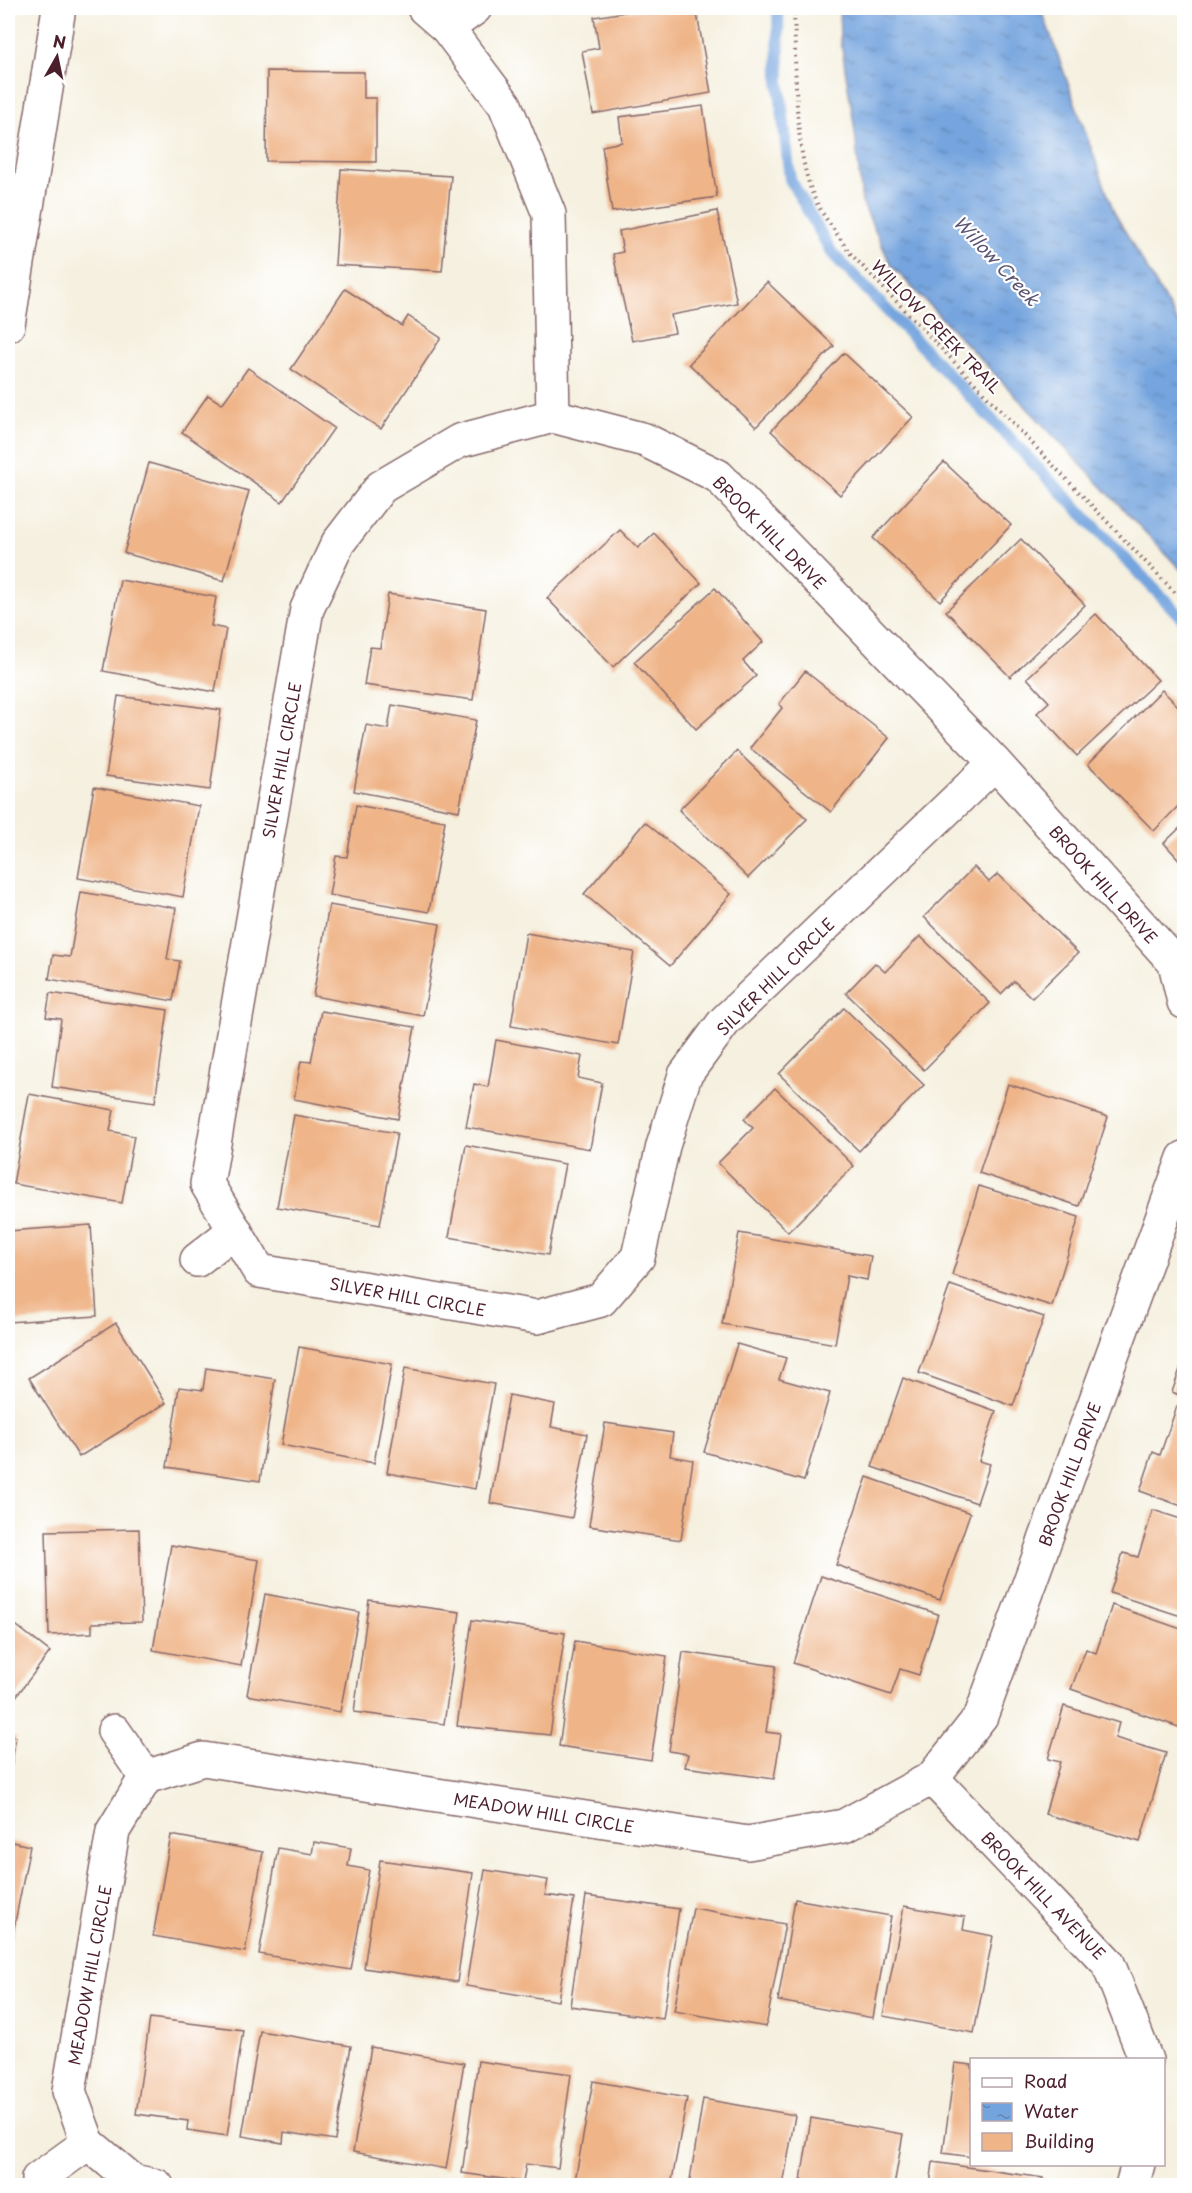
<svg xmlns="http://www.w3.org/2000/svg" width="1192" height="2193" font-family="'Playpen Sans',sans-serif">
<defs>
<pattern id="water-ripples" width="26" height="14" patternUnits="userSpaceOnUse" patternTransform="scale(1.5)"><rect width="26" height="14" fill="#74a4de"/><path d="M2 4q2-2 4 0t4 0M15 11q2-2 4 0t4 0" fill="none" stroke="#6185b4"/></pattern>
</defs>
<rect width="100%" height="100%" fill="#fff"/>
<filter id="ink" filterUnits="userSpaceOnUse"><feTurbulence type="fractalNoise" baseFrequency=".0167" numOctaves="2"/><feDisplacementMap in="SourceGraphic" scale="12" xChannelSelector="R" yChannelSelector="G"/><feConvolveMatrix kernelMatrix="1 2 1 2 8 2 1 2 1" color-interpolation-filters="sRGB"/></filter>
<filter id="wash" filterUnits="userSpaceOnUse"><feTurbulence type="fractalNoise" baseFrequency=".008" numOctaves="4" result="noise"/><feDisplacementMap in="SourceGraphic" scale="24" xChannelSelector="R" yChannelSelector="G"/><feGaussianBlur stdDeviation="1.35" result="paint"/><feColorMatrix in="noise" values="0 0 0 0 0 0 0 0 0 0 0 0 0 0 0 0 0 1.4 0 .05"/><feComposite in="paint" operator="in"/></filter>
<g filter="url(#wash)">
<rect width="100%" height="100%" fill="#f5f0df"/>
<polygon fill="url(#water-ripples)" stroke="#5f6284" stroke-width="1.5" points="839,8 1041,8 1114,212 1184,333 1184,573 891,265 862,202 855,131 840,36"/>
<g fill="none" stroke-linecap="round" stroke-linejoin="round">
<polyline stroke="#74a4de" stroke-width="12" points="778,8 779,81 790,179 832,253 1184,620"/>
</g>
<g id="blocks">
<g fill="#efb487">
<polygon points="649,8 696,8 711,93 593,114 582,51 599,48 594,17"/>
<polygon points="267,71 364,72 364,98 376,98 376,162 266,161"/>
<polygon points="703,106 717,197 612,212 602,146 622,142 619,117"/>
<polygon points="341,169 451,176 442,271 335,265"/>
<polygon points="717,211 737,303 671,315 675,333 632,341 613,254 623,252 619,231"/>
<polygon points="767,282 834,346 756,427 689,364"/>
<polygon points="345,289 402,326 408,316 441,338 381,429 291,369"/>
<polygon points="844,353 913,417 840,495 771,431"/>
<polygon points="248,368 334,428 282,502 182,432 208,395 222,404"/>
<polygon points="944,462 1011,525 940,601 873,538"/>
<polygon points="149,463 249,491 224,581 124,553"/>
<polygon points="620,530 638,548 654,533 701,583 613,667 547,598"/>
<polygon points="1021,539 1085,605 1010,677 946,611"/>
<polygon points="120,580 216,597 211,626 226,629 215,692 103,671"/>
<polygon points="715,588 763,642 743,661 756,676 696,729 634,662"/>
<polygon points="388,594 486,609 473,700 364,685 370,647 380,648"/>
<polygon points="1096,614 1158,680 1077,756 1037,713 1049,702 1027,678"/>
<polygon points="805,671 889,738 831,812 750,748 782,708 779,704"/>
<polygon points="1162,690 1184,712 1184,800 1154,831 1088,764"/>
<polygon points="118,696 221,710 210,790 106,776"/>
<polygon points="392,705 476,720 459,811 354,791 366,725 388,729"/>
<polygon points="737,751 807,819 748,878 679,810"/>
<polygon points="94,787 199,806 183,897 78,878"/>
<polygon points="356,805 445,821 429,912 329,895 336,856 347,857"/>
<polygon points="645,822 731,894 670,966 584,894"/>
<polygon points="1184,824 1184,865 1164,843"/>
<polygon points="974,867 989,882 998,874 1078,953 1032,998 1014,981 1001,994 924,917"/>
<polygon points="81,892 176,908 167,959 180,961 173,1001 49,979 53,955 70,957"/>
<polygon points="329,905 440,924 423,1016 313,996"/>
<polygon points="526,933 634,952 618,1045 511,1026"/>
<polygon points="920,936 990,1003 924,1070 846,993 875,963 885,972"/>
<polygon points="50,993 168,1010 155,1102 52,1087 61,1019 46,1017"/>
<polygon points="844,1008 924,1085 859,1151 779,1074"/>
<polygon points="321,1011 415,1027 398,1119 294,1099 301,1061 311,1062"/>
<polygon points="496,1040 582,1056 578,1078 602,1083 590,1149 466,1127 474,1084 488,1087"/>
<polygon points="1008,1084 1108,1117 1079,1206 979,1173"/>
<polygon points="775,1088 854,1166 788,1232 718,1163 753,1128 744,1119"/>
<polygon points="29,1094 114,1110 110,1131 134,1136 122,1203 13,1184"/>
<polygon points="294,1115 397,1133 380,1225 277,1207"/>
<polygon points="466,1145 565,1164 548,1255 449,1237"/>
<polygon points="979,1186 1079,1217 1052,1306 952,1275"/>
<polygon points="91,1225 97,1316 8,1322 8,1231"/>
<polygon points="739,1233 871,1256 867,1280 847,1276 835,1344 722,1324"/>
<polygon points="950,1285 1044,1317 1013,1406 919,1373"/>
<polygon points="116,1323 166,1403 79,1457 29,1378"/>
<polygon points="737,1344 786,1358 779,1379 830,1393 804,1481 704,1452"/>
<polygon points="299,1347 392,1364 374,1463 281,1445"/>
<polygon points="1184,1358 1184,1397 1172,1392"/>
<polygon points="206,1368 275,1379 260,1481 167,1467 179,1387 203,1390"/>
<polygon points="405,1368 494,1384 475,1489 387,1473"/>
<polygon points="903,1378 996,1411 979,1461 990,1464 977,1503 872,1467"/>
<polygon points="509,1395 555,1404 551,1427 587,1434 572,1518 490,1503"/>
<polygon points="1177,1406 1184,1409 1184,1507 1140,1491 1153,1452 1160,1455"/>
<polygon points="605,1423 673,1433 670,1456 693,1460 681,1540 589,1526"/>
<polygon points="867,1477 970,1513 940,1600 836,1565"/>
<polygon points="1153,1510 1184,1520 1184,1617 1110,1593 1123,1553 1138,1557"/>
<polygon points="139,1529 142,1622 92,1623 92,1633 49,1635 46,1531"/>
<polygon points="171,1545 259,1560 241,1666 153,1650"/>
<polygon points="821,1576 938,1614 919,1675 900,1669 891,1695 793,1663"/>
<polygon points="265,1594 359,1612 340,1712 247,1695"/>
<polygon points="369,1600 460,1612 444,1724 354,1712"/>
<polygon points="1112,1605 1184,1630 1184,1729 1071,1689 1086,1649 1096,1653"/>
<polygon points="8,1619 50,1652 8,1707"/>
<polygon points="472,1620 565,1633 550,1735 457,1726"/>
<polygon points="575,1641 667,1656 651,1760 559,1746"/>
<polygon points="683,1652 776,1666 766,1732 781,1734 774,1779 685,1767 688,1754 669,1751"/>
<polygon points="1064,1706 1119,1723 1115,1738 1166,1753 1140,1842 1045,1814 1060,1762 1048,1759"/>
<polygon points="8,1736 16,1737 9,1781 8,1781"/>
<polygon points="171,1835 263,1852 245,1952 153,1936"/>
<polygon points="8,1841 30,1846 12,1938 8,1937"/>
<polygon points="314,1842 351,1848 348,1866 369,1870 351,1970 259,1954 278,1848 312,1854"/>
<polygon points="380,1860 473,1873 457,1982 364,1968"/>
<polygon points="485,1870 548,1880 545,1895 574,1899 558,2001 466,1986"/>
<polygon points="586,1896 679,1909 663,2019 570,2006"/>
<polygon points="795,1899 891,1916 873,2018 778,2001"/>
<polygon points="904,1906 965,1917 963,1930 993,1936 974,2033 883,2016"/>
<polygon points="693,1908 785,1924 766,2027 674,2011"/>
<polygon points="150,2018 243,2030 227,2136 187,2130 188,2121 136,2114"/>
<polygon points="260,2031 351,2046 335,2140 284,2132 283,2143 242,2136"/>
<polygon points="371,2047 464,2063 446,2169 353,2152"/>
<polygon points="478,2061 571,2074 558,2168 526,2164 523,2182 462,2173"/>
<polygon points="955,2063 972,2065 972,2157 943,2153"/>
<polygon points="593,2081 687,2098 671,2186 574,2186"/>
<polygon points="703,2099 795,2115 783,2186 689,2186"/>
<polygon points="811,2118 903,2134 894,2186 800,2186"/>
<polygon points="933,2162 1043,2178 1042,2186 930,2186"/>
</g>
</g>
</g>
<g filter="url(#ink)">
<use href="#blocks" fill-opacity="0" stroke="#86686a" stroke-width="1.5"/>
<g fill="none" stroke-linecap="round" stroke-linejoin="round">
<defs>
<g id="minor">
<polyline points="424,8 447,28 505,105 549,214 553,416"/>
<polyline points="447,28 475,8"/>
<polyline points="995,763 724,1022 685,1075 663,1146 638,1257 601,1300 537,1317 259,1271 207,1184 307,609 338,543 381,487 459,441 553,416 645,440 718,476 995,763 1175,963 1184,1002"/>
<polyline points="197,1260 235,1230"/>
<polyline points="114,1731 146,1777"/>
<polyline points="932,1778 1108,1963 1146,2060"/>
<polyline points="38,2179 88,2143"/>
<polyline points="157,2186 133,2181 88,2143 69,2091 113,1831 146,1777 203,1759 748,1843 844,1826 932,1778 981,1716 1184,1158"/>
<polyline points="1132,2186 1138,2164"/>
</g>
<polyline id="major" points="8,325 59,8"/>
</defs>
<use href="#minor" stroke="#86686a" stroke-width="36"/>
<use href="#major" stroke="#86686a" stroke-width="36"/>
<path stroke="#86686a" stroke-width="4" stroke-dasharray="1.5 4.5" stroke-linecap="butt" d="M794,8C796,60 793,150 814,197C822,216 838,234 849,252L1184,602"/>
<use href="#minor" stroke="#fff" stroke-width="33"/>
<use href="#major" stroke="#fff" stroke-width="33"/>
</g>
</g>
<g text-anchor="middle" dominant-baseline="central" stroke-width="4.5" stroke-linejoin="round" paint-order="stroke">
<g font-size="16" fill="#4a1f2b" stroke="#fff">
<text transform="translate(937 326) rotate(46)">WILLOW CREEK TRAIL</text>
<text transform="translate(770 532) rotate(45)">BROOK HILL DRIVE</text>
<text transform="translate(281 760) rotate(-80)">SILVER HILL CIRCLE</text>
<text transform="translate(1104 884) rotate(48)">BROOK HILL DRIVE</text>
<text transform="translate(775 976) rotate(-45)">SILVER HILL CIRCLE</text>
<text transform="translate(408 1296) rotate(10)">SILVER HILL CIRCLE</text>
<text transform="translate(1069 1474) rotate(-70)">BROOK HILL DRIVE</text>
<text transform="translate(544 1812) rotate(9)">MEADOW HILL CIRCLE</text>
<text transform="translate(1044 1895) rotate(46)">BROOK HILL AVENUE</text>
<text transform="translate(89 1975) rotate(-80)">MEADOW HILL CIRCLE</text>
</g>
<g font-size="18" font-style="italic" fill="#5b5473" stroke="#fff">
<text transform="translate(997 260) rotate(47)">Willow Creek</text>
</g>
</g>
<rect width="1192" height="2193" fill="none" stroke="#fff" stroke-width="30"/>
<rect x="970" y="2058" width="195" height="108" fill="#ffffff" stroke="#b7a5aa" stroke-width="1.5"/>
<rect x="982" y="2078" width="30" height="9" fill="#ffffff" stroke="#b7a5aa" stroke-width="1.5"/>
<text x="1024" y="2088" font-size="18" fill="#4a1f2b">Road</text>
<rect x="982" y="2103" width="30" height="18" fill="url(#water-ripples)" stroke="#b7a5aa" stroke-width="1.5"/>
<text x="1024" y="2118" font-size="18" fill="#4a1f2b">Water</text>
<rect x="982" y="2133" width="30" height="18" fill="#efb487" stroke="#b7a5aa" stroke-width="1.5"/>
<text x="1024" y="2148" font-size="18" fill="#4a1f2b">Building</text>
<g transform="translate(57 57) rotate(9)" stroke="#ffffff" stroke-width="4.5" paint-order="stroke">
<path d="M0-4.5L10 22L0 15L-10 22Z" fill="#4a1f2b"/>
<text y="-9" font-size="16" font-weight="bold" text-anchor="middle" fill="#4a1f2b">N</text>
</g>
</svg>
